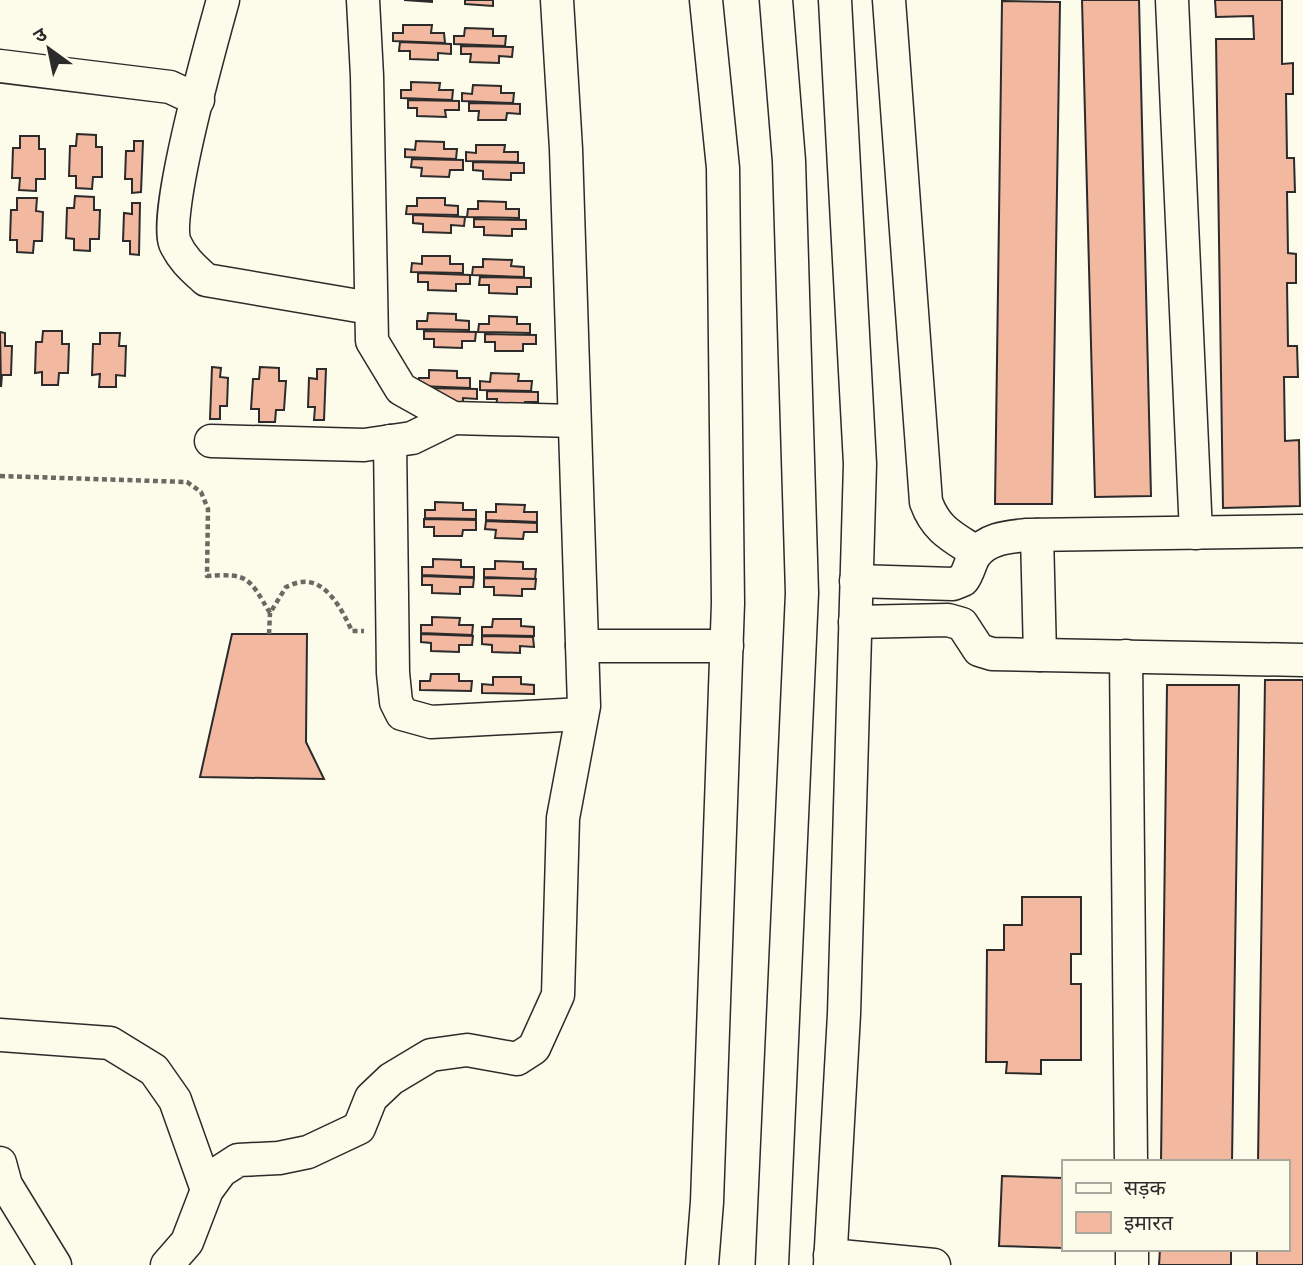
<svg xmlns="http://www.w3.org/2000/svg" width="1303" height="1265" font-family="'DM Sans','Noto Sans Devanagari',sans-serif">
<rect width="100%" height="100%" fill="#fdfbea"/>
<g fill="#f2b8a0" stroke="#2b2b2b" stroke-width="2">
<polygon points="404,0 432,0 432,2"/>
<polygon points="465,0 493,0 493,6 465,4"/>
<polygon points="1082,0 1139,0 1151,496 1095,497"/>
<polygon points="1215,0 1282,0 1282,64 1293,63 1293,94 1286,94 1287,158 1294,158 1295,192 1287,192 1288,253 1296,254 1296,283 1287,283 1288,346 1297,346 1298,377 1284,377 1285,441 1299,440 1300,506 1223,508 1216,39 1254,39 1253,16 1216,17"/>
<polygon points="1002,1 1060,2 1052,504 995,504"/>
<polygon points="403,25 432,25 431,33 444,33 445,43 393,41 393,33 403,33"/>
<polygon points="465,28 493,29 493,36 506,36 505,46 454,44 454,36 464,36"/>
<polygon points="400,42 451,44 451,54 438,53 438,60 410,59 410,51 399,51"/>
<polygon points="461,46 513,47 512,57 499,56 499,63 470,62 471,54 461,54"/>
<polygon points="411,82 440,83 439,90 453,90 452,100 401,98 401,90 411,90"/>
<polygon points="473,85 501,86 501,93 514,93 513,103 462,101 462,93 472,94"/>
<polygon points="408,100 459,101 459,110 445,110 446,117 417,116 417,108 408,108"/>
<polygon points="469,103 520,104 520,114 507,113 506,120 478,120 479,111 469,111"/>
<polygon points="77,134 96,135 96,147 102,147 102,177 93,177 92,189 76,188 76,176 69,176 70,146 76,146"/>
<polygon points="20,136 39,136 39,149 45,149 45,179 36,179 36,191 19,190 20,178 12,178 13,148 20,148"/>
<polygon points="134,141 143,141 141,192 132,193 132,179 125,179 126,151 134,151"/>
<polygon points="416,141 444,142 444,149 457,149 456,159 405,157 405,149 415,150"/>
<polygon points="476,145 505,145 504,152 518,152 518,162 466,161 466,152 476,153"/>
<polygon points="412,159 463,160 463,170 450,170 449,177 421,176 422,168 411,167"/>
<polygon points="473,162 524,163 524,173 511,173 511,180 483,179 483,171 473,170"/>
<polygon points="75,196 94,197 94,210 100,210 99,239 90,239 90,251 74,250 74,239 66,238 67,208 74,208"/>
<polygon points="17,198 37,198 36,211 43,212 42,241 34,241 33,253 17,252 17,240 10,240 11,210 17,210"/>
<polygon points="417,198 445,198 445,205 458,206 458,215 406,214 407,206 417,206"/>
<polygon points="478,201 506,202 506,209 519,209 519,218 467,217 468,209 478,209"/>
<polygon points="132,203 140,203 139,255 130,254 130,241 123,241 124,213 132,214"/>
<polygon points="413,215 465,217 464,226 451,225 451,233 423,232 423,224 413,223"/>
<polygon points="474,219 526,220 526,229 512,229 512,236 484,235 484,227 474,227"/>
<polygon points="422,256 450,256 450,264 463,264 463,273 411,272 412,263 422,264"/>
<polygon points="483,259 512,260 511,266 524,267 524,277 472,275 473,267 483,267"/>
<polygon points="418,273 470,275 470,284 456,284 456,291 428,290 428,282 418,282"/>
<polygon points="480,277 531,278 531,287 517,287 517,294 489,293 489,285 479,285"/>
<polygon points="428,313 456,314 456,320 469,321 469,330 417,329 417,321 427,321"/>
<polygon points="489,316 517,317 517,324 530,324 530,333 478,332 479,324 489,324"/>
<polygon points="43,331 62,331 62,344 69,344 68,373 59,373 58,385 42,385 42,372 35,373 36,342 42,342"/>
<polygon points="424,331 476,332 475,341 462,341 462,348 434,347 434,339 424,339"/>
<polygon points="0,332 5,333 5,346 12,346 11,375 2,375 1,387"/>
<polygon points="100,333 120,333 119,346 126,346 125,376 116,375 116,387 99,387 100,374 92,375 93,344 100,344"/>
<polygon points="485,334 536,335 536,344 523,344 523,351 495,351 495,342 485,342"/>
<polygon points="212,367 221,368 220,377 228,378 227,406 220,406 220,419 210,419"/>
<polygon points="260,367 279,368 279,381 286,381 284,410 276,410 275,422 259,422 259,409 251,409 253,379 259,379"/>
<polygon points="317,369 326,369 324,420 314,420 315,407 308,407 309,378 317,379"/>
<polygon points="429,370 457,371 457,378 470,378 470,388 419,386 419,378 429,378"/>
<polygon points="491,373 519,374 518,381 532,381 531,391 480,390 480,381 490,382"/>
<polygon points="425,388 477,389 477,399 463,398 463,405"/>
<polygon points="487,391 538,392 538,402 525,402 524,408 496,408 497,399 487,399"/>
<polygon points="435,502 463,503 463,510 476,510 476,519 425,518 425,510 435,510"/>
<polygon points="496,504 525,505 524,512 537,512 537,522 486,520 486,512 496,512"/>
<polygon points="424,519 476,520 476,530 463,530 462,536 434,536 434,527 424,527"/>
<polygon points="486,521 537,523 537,532 524,532 523,539 495,538 496,530 485,529"/>
<polygon points="433,559 461,560 461,567 474,567 474,577 422,575 422,567 433,567"/>
<polygon points="495,561 523,562 523,569 536,569 535,579 484,577 484,569 495,569"/>
<polygon points="422,576 474,578 473,587 460,587 460,594 432,593 432,585 422,585"/>
<polygon points="484,578 536,579 535,589 522,589 522,596 494,595 494,587 484,587"/>
<polygon points="432,617 460,618 459,625 473,625 472,635 421,633 421,625 432,625"/>
<polygon points="493,619 521,619 521,626 534,627 534,636 482,635 482,627 492,627"/>
<polygon points="232,634 307,634 306,742 324,779 200,777"/>
<polygon points="421,634 473,636 472,645 459,645 459,652 431,651 431,643 421,642"/>
<polygon points="482,636 533,637 534,647 520,646 520,653 492,652 492,645 482,644"/>
<polygon points="431,674 459,674 459,681 472,681 471,691 420,690 420,681 430,681"/>
<polygon points="493,677 521,677 521,684 534,685 534,694 482,693 482,684 493,685"/>
<polygon points="1265,680 1303,680 1303,1265 1257,1265 1257,1249 1287,1249 1287,1162 1258,1162"/>
<polygon points="1167,685 1239,685 1232,1162 1161,1162"/>
<polygon points="1022,897 1081,897 1081,954 1071,954 1071,984 1081,984 1081,1060 1041,1060 1041,1074 1006,1073 1007,1062 986,1062 987,950 1004,950 1004,925 1022,925"/>
<polygon points="1002,1176 1063,1178 1063,1248 999,1246"/>
<polygon points="1160,1249 1231,1249 1231,1265 1159,1265"/>
</g>
<g fill="none" stroke-linecap="round" stroke-linejoin="round">
<defs>
<g id="minor">
<path d="M223,0C212,40 163,213 175,243C182,259 194,269 206,280L370,308"/>
<polyline points="363,0 367,76 372,341 401,389 453,418 574,421"/>
<path d="M889,0L926,502C936,530 953,537 976,552"/>
<polyline points="1172,0 1196,533"/>
<polyline points="0,66 170,87 198,100"/>
<polyline points="211,441 364,445 412,438 453,418"/>
<polyline points="390,441 393,673 396,702 402,714 431,722 582,714"/>
<polyline points="1037,535 1040,655"/>
<path d="M856,581L953,584L963,580C969,572 970,562 975,555C987,538 1009,537 1027,535L1303,531"/>
<polyline points="855,622 948,620 962,624 979,650 992,654 1303,660"/>
<polyline points="582,646 727,646"/>
<polyline points="1126,656 1131,1162"/>
<polyline points="0,1035 110,1043 154,1070 175,1100 207,1190"/>
<polyline points="0,1163 6,1185 55,1265"/>
<polyline points="1132,1249 1132,1265"/>
<polyline points="830,1255 934,1265"/>
<polyline points="167,1265 187,1242 207,1190 221,1171 238,1160 279,1158 308,1152 359,1128 371,1098 391,1079 431,1055 467,1050 517,1059 534,1048 558,995 563,818 584,706 566,149 557,0"/>
<polyline points="702,1265 707,1202 728,603 723,168 706,0"/>
<polyline points="772,1265 802,593 789,161 776,0"/>
<polyline points="830,1265 844,1014 860,464 835,0"/>
</g>
</defs>
<use href="#minor" stroke="#2b2b2b" stroke-width="35"/>
<g stroke="#6a6964" stroke-width="4.5" stroke-dasharray="5 3.5" stroke-linecap="butt">
<path d="M0,476L187,482L201,492L208,509L207,576C249,573 249,578 270,613L286,587C291,585 297,582 302,582C327,579 343,612 352,631H364"/>
<polyline points="269,634 270,613"/>
</g>
<use href="#minor" stroke="#fdfbea" stroke-width="32"/>
</g>
<rect x="1062" y="1160" width="228" height="91" fill="#fdfbea" stroke="#a9a89e" stroke-width="2"/>
<rect x="1076" y="1183" width="35" height="10" fill="#fdfbea" stroke="#a9a89e" stroke-width="2"/>
<text x="1124" y="1195" font-size="21" fill="#2b2b2b">सड़क</text>
<rect x="1076" y="1212" width="35" height="21" fill="#f2b8a0" stroke="#a9a89e" stroke-width="2"/>
<text x="1124" y="1230" font-size="21" fill="#2b2b2b">इमारत</text>
<g transform="translate(49 49) rotate(327)" stroke="#fdfbea" stroke-width="5" paint-order="stroke">
<path d="M0-5L12 26L0 18L-12 26Z" fill="#2b2b2b"/>
<text y="-10" font-size="19" font-weight="bold" text-anchor="middle" fill="#2b2b2b">उ</text>
</g>
</svg>
